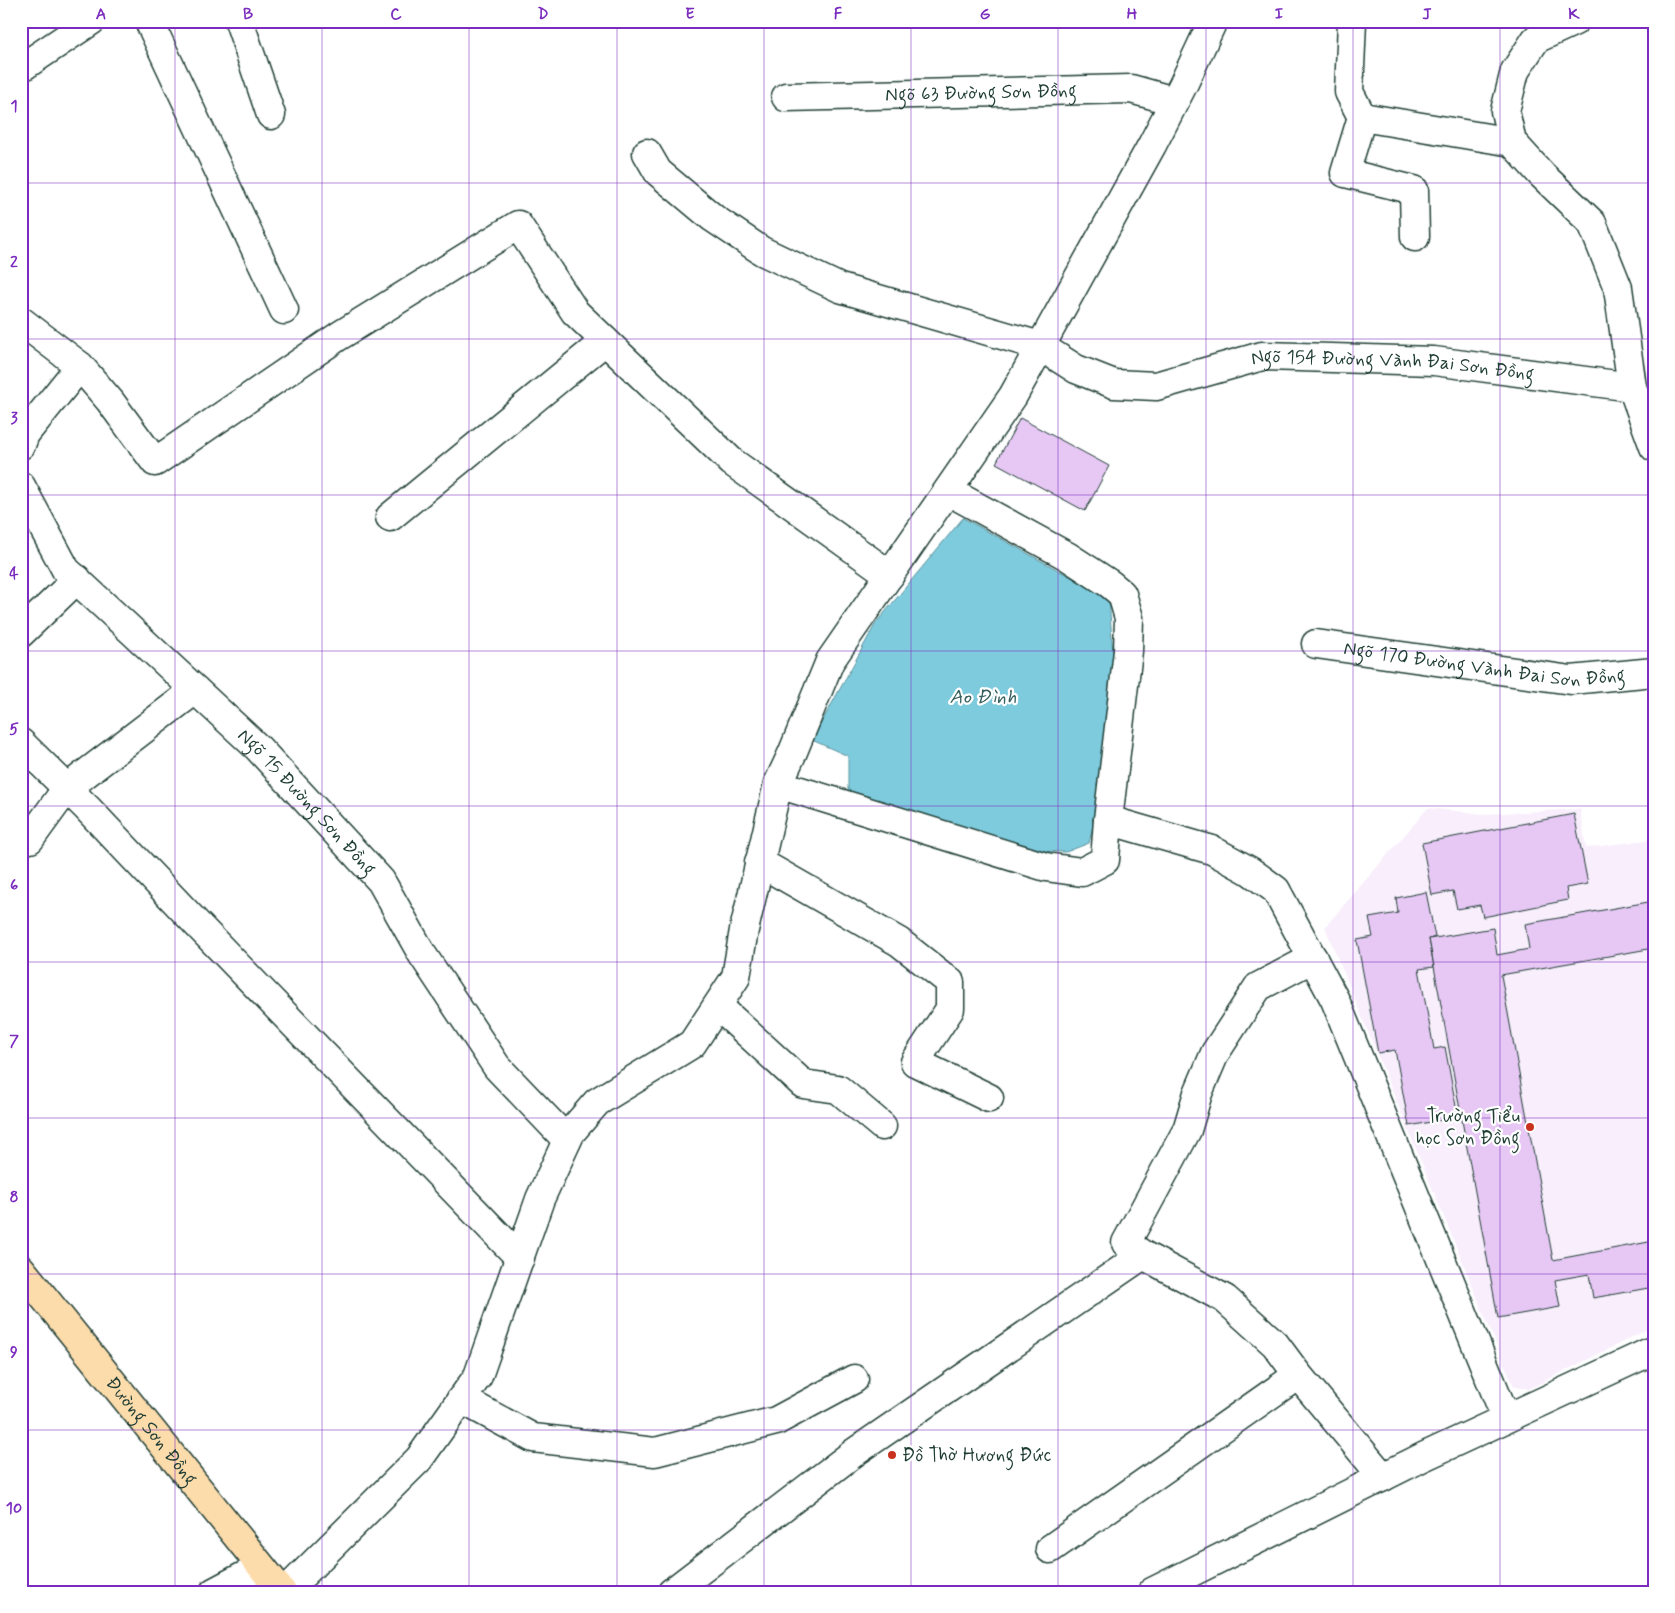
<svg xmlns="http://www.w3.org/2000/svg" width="1675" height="1613" font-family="Mynerve,sans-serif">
<rect width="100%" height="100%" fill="#fff"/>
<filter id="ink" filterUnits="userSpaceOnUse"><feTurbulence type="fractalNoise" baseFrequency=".02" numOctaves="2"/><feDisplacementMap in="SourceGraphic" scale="10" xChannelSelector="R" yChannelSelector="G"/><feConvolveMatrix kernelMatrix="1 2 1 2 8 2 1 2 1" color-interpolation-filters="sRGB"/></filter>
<g filter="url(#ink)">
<polygon fill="#f8eefc" points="1428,808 1483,814 1580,809 1586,848 1654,839 1654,1326 1529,1389 1513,1385 1325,927"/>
<polygon fill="#7fcbde" stroke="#59929a" points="963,518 1109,598 1115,684 1104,779 1089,843 1066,852 1040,851 848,792 848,756 812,740 876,623"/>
<g fill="#e7c8f5" stroke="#1f3d34">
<polygon points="1020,418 1109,466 1085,511 996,463"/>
<polygon points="1574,814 1588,884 1566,888 1568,900 1483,917 1480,905 1457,909 1453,891 1432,895 1422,843"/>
<polygon points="1426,892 1435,937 1429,939 1434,967 1419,969 1434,1049 1445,1047 1458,1117 1409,1126 1395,1050 1378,1053 1357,940 1373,937 1369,918 1398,913 1396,898"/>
<polygon points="1654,901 1654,948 1501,975 1553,1260 1654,1241 1654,1287 1593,1298 1589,1274 1555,1280 1560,1307 1498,1318 1429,939 1493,928 1497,955 1529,949 1525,924"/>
</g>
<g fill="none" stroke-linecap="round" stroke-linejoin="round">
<defs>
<g id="minor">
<polyline points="149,21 284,310"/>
<polyline points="239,21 271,115"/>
<polyline points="1352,21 1349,92 1362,117 1512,142"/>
<polyline points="1575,21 1536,39 1515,71 1505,111 1512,142 1542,175 1592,223 1618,288 1632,387 1654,447"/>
<polyline points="21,68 91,21"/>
<path id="s1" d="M786,97L1131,89L1174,101"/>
<polyline points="1362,117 1345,173 1414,190 1415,237"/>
<path id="s2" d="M647,153L658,172L713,218L762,251L840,288L1040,346L1076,369L1114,384L1156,386L1262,356L1434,361L1632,387"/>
<polyline points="21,321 80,366 110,401 155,462 339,336 518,225 575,312 732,462 890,575"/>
<polyline points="21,445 25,434 80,366"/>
<path id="s3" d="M21,486L66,570L258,748L381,881L422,954L497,1067L567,1140"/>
<polyline points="948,491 1067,556 1110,584 1122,594 1129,618 1128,651 1108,820"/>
<polyline points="390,517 605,341"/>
<polyline points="21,633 77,579"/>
<path id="s4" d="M1316,644L1571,680L1654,672"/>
<polyline points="21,743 87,808 197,924 520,1258"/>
<polyline points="778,784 1046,867 1082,872 1105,860 1108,820 1212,850 1250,871 1276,890 1335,1000 1506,1418"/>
<polyline points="30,839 67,788 195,690"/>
<polyline points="759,862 899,942 950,982 950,1009 915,1062 989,1098"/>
<polyline points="1313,958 1258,987 1215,1053 1198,1093 1187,1130 1126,1243 1143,1255 1225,1299 1275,1344 1298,1375 1383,1477"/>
<polyline points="718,1006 803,1084 838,1089 882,1126"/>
<polyline points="461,1399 533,1438 655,1452 776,1421 854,1379"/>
<polyline points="1050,1549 1298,1375"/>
<polyline points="214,1592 261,1567"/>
<polyline points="285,1592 419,1459 478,1376 540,1199 571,1132 597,1102 692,1044 736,977 744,930 778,784 792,754 830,661 1013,396 1152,145 1183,85 1213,21"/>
<polyline points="672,1592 855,1452 1143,1255"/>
<polyline points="1152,1592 1423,1457 1654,1350"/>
</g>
<g id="major">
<path id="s5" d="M21,1269L282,1592"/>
</g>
</defs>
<use href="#minor" stroke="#1f3d34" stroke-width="31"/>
<use href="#major" stroke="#1f3d34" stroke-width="31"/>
<use href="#minor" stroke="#fff" stroke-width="28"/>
<use href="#major" stroke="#fddcac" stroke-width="28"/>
</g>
</g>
<path fill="none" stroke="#7b2cbf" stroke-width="1" stroke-opacity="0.55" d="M175,21V1592M322,21V1592M469,21V1592M617,21V1592M764,21V1592M911,21V1592M1058,21V1592M1206,21V1592M1353,21V1592M1500,21V1592M21,183H1654M21,339H1654M21,495H1654M21,651H1654M21,806H1654M21,962H1654M21,1118H1654M21,1274H1654M21,1430H1654"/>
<g fill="#c8321e" stroke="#fff" stroke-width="2">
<circle cx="1530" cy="1127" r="5"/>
<circle cx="892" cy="1455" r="5"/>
</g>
<g text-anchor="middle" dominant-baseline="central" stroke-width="4.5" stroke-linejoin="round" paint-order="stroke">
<g font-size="19" fill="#1f3d34" stroke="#fff">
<text stroke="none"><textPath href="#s1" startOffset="195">Ngõ 63 Đường Sơn Đồng</textPath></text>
<text stroke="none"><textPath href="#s2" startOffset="814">Ngõ 154 Đường Vành Đai Sơn Đồng</textPath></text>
<text stroke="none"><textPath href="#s4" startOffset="170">Ngõ 170 Đường Vành Đai Sơn Đồng</textPath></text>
<text stroke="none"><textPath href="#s3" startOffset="430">Ngõ 15 Đường Sơn Đồng</textPath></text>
<text stroke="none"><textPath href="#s5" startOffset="208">Đường Sơn Đồng</textPath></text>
</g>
<g font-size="19" fill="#1f3d34" stroke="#fff" text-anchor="end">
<text x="1520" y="1116">Trường Tiểu<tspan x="1520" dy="22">học Sơn Đồng</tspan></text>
<text x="902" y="1455" text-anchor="start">Đồ Thờ Hương Đức</text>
</g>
<g font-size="20" font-style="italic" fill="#37605e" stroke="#fff">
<text x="983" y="697">Ao Đình</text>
</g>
</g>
<rect width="1675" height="1613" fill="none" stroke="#fff" stroke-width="55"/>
<rect x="28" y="28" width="1620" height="1558" fill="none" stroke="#7b2cbf" stroke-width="2"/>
<g font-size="16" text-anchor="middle" font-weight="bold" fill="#7b2cbf">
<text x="101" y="19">A</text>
<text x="248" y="19">B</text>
<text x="396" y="19">C</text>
<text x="543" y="19">D</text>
<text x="690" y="19">E</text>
<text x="838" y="19">F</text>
<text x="985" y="19">G</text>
<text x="1132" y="19">H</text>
<text x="1279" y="19">I</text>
<text x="1427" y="19">J</text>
<text x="1574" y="19">K</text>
<text x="14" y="111">1</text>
<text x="14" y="267">2</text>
<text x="14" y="423">3</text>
<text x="14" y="578">4</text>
<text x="14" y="734">5</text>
<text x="14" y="890">6</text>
<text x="14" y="1046">7</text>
<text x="14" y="1202">8</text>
<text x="14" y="1357">9</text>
<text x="14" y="1513">10</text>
</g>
</svg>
